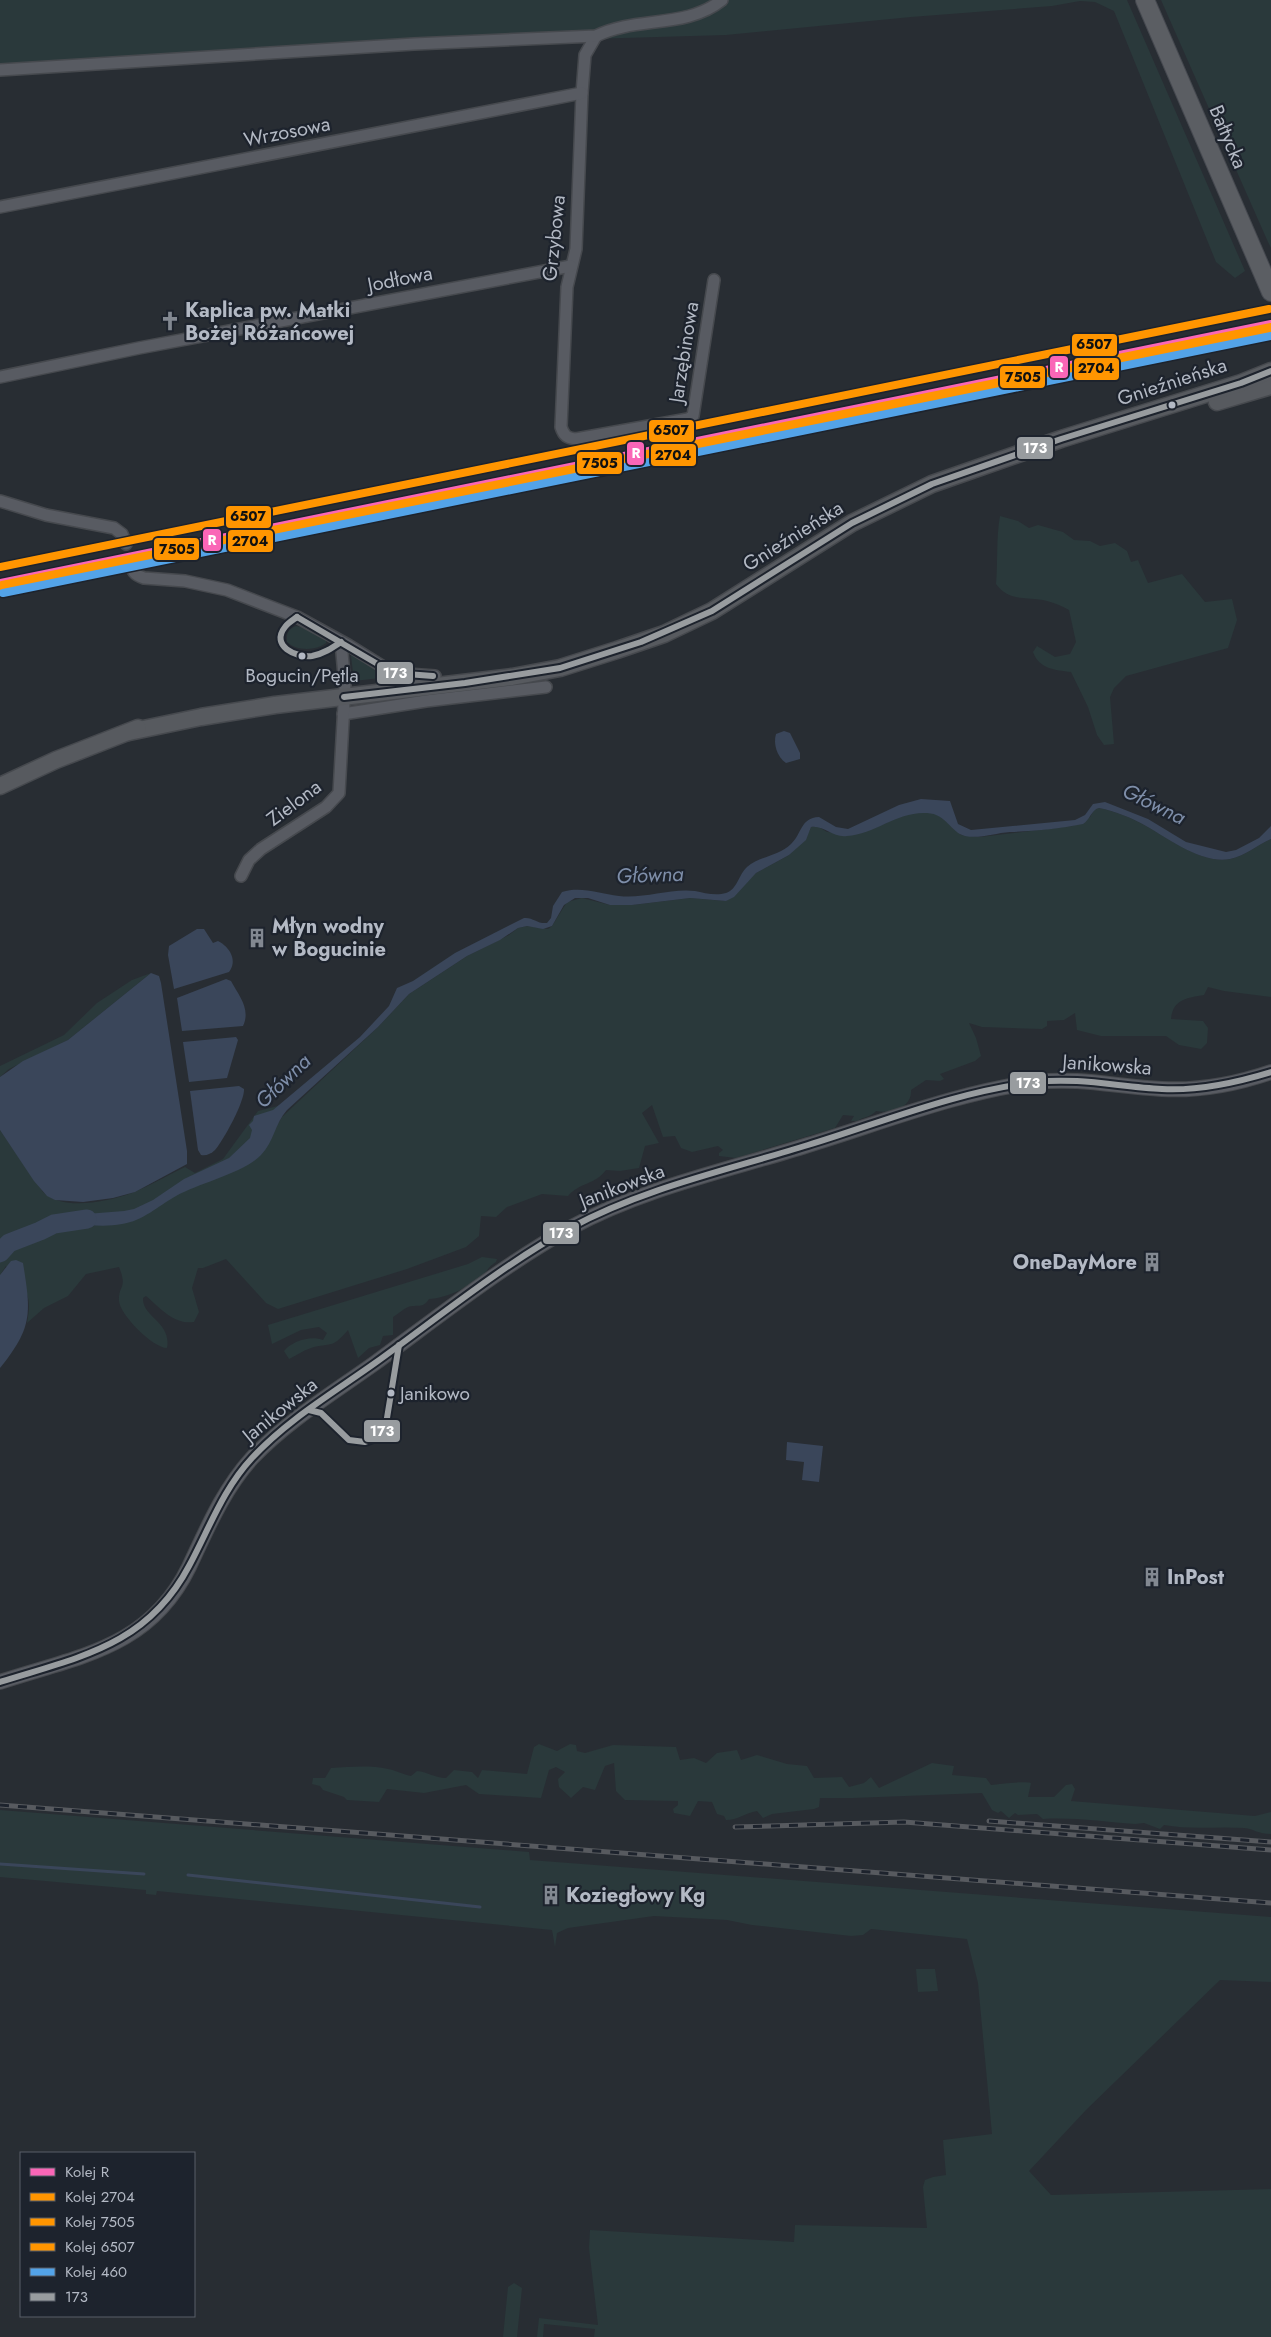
<svg xmlns="http://www.w3.org/2000/svg" width="1271" height="2337" font-family="Jost,sans-serif">
<rect width="100%" height="100%" fill="#282d33"/>
<g fill="#2a393b">
<polygon points="0,0 1127,0 1245,271 1235,278 1216,262 1114,11 1095,2 1080,1 1052,6 911,17 726,35 589,39 0,72"/>
<polygon points="1161,0 1271,0 1271,248 1268,242"/>
<path d="M1000,516L1018,521L1029,528L1038,525L1063,532L1074,540L1090,541L1100,546L1115,543L1127,551L1131,562L1138,560L1148,583L1182,574L1205,602L1232,599L1237,620L1228,648L1126,676L1114,688L1110,697L1114,744L1104,745L1097,735L1088,707L1071,672C1055,670 1039,669 1033,652L1037,646L1055,657L1070,654L1076,642L1069,610C1062,606 1055,603 1047,601C1028,596 1010,603 996,584C998,562 996,538 1000,516Z"/>
<path d="M296,626L306,628L326,638V643C316,651 296,651 287,642C286,634 288,629 296,626Z"/>
<polygon points="352,653 389,677 354,681 351,656"/>
<path d="M1099,808C1115,811 1132,818 1146,826C1170,839 1201,864 1230,859C1245,856 1257,845 1271,839V997L1224,991L1208,987L1204,995C1187,998 1173,999 1171,1019L1203,1021L1208,1028L1207,1043L1201,1049L1179,1045L1166,1036H1101L1077,1030L1075,1013L1064,1020L1047,1021V1026L1042,1029L982,1027L969,1023L976,1038L981,1056L975,1061L940,1074L944,1079L940,1081L926,1080L911,1090C912,1107 893,1114 876,1111C871,1117 863,1117 857,1121H851L854,1116L843,1115L835,1128L736,1158L719,1156V1153L723,1150L718,1146L692,1152L681,1148L675,1136L663,1137L652,1105L642,1113L659,1143L645,1146L639,1168L620,1171L606,1170C595,1185 580,1182 568,1196L542,1194L507,1207L496,1217L481,1216L479,1236L466,1247L407,1269L278,1309L266,1303L226,1259L203,1268H198L192,1288L199,1312L194,1322C174,1325 160,1308 146,1296L143,1298C142,1317 172,1322 167,1348C153,1348 120,1315 119,1301C118,1285 128,1289 119,1267L86,1274L68,1296L44,1308L27,1323C33,1292 25,1288 6,1266L0,1275V1130L43,1192C63,1211 105,1202 129,1194C148,1187 166,1176 185,1167L195,1173L223,1159L258,1111L278,1106L276,1127L282,1117L378,1027L409,994L467,956L509,935L518,928L527,926L548,929L552,926L567,902L582,898L610,905H632L690,898L726,901L756,873L789,855L807,836L811,827H819L827,832L858,834L910,813H934L945,819L961,835L980,837L1072,826L1090,817L1094,810Z"/>
<polygon points="151,973 68,1040 9,1069 0,1077 0,1066 64,1035 97,1003 132,980"/>
<path d="M482,1257L497,1259L496,1262C489,1266 488,1270 483,1275C469,1287 447,1298 429,1299C423,1309 417,1304 408,1307C403,1309 398,1314 393,1317V1335L383,1336L380,1345L369,1348L358,1358L348,1330C333,1347 334,1343 314,1347C306,1349 297,1355 289,1359L284,1351C292,1341 311,1335 323,1340L327,1333L319,1327L301,1330L272,1344L268,1325L468,1264Z"/>
<path d="M539,1744L557,1751L570,1744L576,1745L577,1751L585,1753L613,1745L676,1747L680,1760L694,1758L706,1763L717,1753L737,1750L741,1760L757,1755L787,1764L807,1766L814,1778L842,1777L849,1787L864,1783L871,1777L879,1788L932,1763L954,1766L952,1775L986,1778L991,1785C1000,1784 1024,1781 1031,1783L1028,1797H1054L1066,1785L1072,1784L1075,1789L1071,1801L1255,1816L1271,1812V1834C1258,1834 1254,1829 1244,1828C1218,1826 1191,1830 1164,1825L1160,1829L1144,1823L1135,1824C1105,1822 1073,1817 1043,1819L1037,1814L1018,1815L1015,1813L1009,1818L1001,1811L998,1813L992,1810L982,1793L853,1798H820L819,1807L814,1809L772,1814L763,1818L757,1811C745,1813 738,1820 726,1820L724,1816L717,1814L712,1802L698,1801L690,1816L674,1813L673,1809L678,1805V1801L625,1800L616,1791L614,1763L605,1766L595,1790L583,1787L571,1798L559,1787L558,1779L565,1772L556,1767L549,1770L541,1798L479,1794L466,1785L424,1793L387,1789L379,1802L347,1800L344,1797L323,1790L320,1786L312,1784L313,1778H325L331,1768C350,1767 370,1765 388,1769C395,1770 402,1774 411,1776L417,1771C428,1772 435,1778 446,1778L454,1770L472,1772L478,1778L482,1770L527,1774L534,1747Z"/>
<polygon points="0,1810 529,1852 530,1860 1271,1917 1271,1982 1220,1980 1086,2110 1029,2171 1051,2195 1271,2189 1271,2337 594,2337 595,2329 544,2324 543,2337 537,2337 539,2318 598,2325 589,2248 590,2230 794,2242 795,2225 927,2228 923,2187 925,2180 933,2177 946,2175 943,2140 992,2134 978,1983 967,1939 871,1929 863,1935 851,1936 752,1925 727,1920 654,1916 568,1928 557,1933 555,1947 552,1930 157,1891 156,1895 146,1894 146,1890 0,1877"/>
<polygon points="916,1969 935,1969 938,1991 918,1992"/>
<polygon points="514,2283 522,2288 517,2337 503,2337 508,2287"/>
</g>
<g fill="#3a465a">
<path d="M784,731L790,733L800,753V759L786,763C777,757 773,744 776,734Z"/>
<path d="M921,799L950,801L958,824L971,830L1075,820L1085,815L1093,804L1105,802L1148,819L1186,842L1226,852L1236,850L1259,838L1271,826V839C1257,845 1245,856 1230,859C1201,864 1169,839 1146,826C1132,818 1115,811 1099,808C1091,810 1090,820 1083,824C1059,829 1034,831 1010,832C995,833 980,839 965,836C950,832 947,814 927,813C898,811 875,834 847,836C833,838 824,825 811,827L806,840L789,855L756,873L734,897L726,901L690,898L632,905H610L588,898H575L564,905L552,926L543,929L527,926L518,928L500,940L467,956L409,994L378,1027L287,1110C275,1123 274,1142 261,1155C244,1173 199,1183 176,1196C158,1206 143,1221 122,1224C102,1228 81,1223 61,1226V1216L124,1211L134,1209L153,1200L184,1179L229,1158L250,1138L252,1130L249,1125L253,1121L254,1116L273,1110L360,1037L389,1006L397,988L413,981L455,953L524,918C533,917 537,924 547,923L551,918L553,906L562,892C582,886 599,894 619,896C644,899 670,888 695,891C704,893 716,896 726,893C737,890 739,874 747,867C760,856 779,856 791,844C802,834 800,818 819,817L836,827L848,829L899,805Z"/>
<path d="M197,929H204L213,943L218,941C230,947 238,961 229,972L174,989L168,955L169,946Z"/>
<polygon points="151,973 159,976 161,983 187,1151 187,1164 135,1192 113,1198 83,1202 55,1200 47,1196 34,1181 0,1130 0,1077 23,1061 68,1040"/>
<path d="M226,979L231,981C239,996 251,1009 243,1026L182,1031L177,998Z"/>
<polygon points="236,1037 238,1040 227,1078 189,1082 183,1042"/>
<path d="M239,1086L244,1089C245,1101 223,1141 215,1150C211,1154 206,1156 201,1155L198,1150L190,1091Z"/>
<path d="M16,1260L23,1263C31,1313 33,1327 0,1368V1275L11,1261Z"/>
<polygon points="787,1442 823,1446 819,1482 802,1480 804,1462 786,1460"/>
</g>
<g fill="none" stroke-linecap="round" stroke-linejoin="round">
<g stroke="#3a465a" stroke-width="3">
<polyline points="0,1864 144,1874"/>
<polyline points="188,1875 480,1907"/>
</g>
<polyline stroke="#3a465a" stroke-width="19" points="0,1253 9,1243 40,1231 54,1224 87,1219"/>
<defs>
<g id="minor">
<path d="M596,36L585,55L582,93L576,249L567,287L561,427C564,436 567,438 576,439L688,419L693,416L714,280"/>
<path d="M0,70L414,44L596,36C636,16 686,29 722,0"/>
<polyline points="0,207 582,93"/>
<polyline points="0,377 139,348 571,266"/>
<polyline points="0,501 46,515 114,528 122,534 126,544"/>
<path d="M130,561C132,571 134,575 144,578L185,581L227,590L297,617L348,645L393,673L435,676"/>
<polyline points="343,714 426,701 546,687"/>
<polyline points="241,876 249,860 261,849 326,807 339,793 345,686 341,642"/>
</g>
<path id="tertiary" d="M0,1682C78,1656 149,1649 189,1567C207,1529 223,1490 252,1458C287,1421 333,1393 375,1363C438,1317 502,1266 570,1228C643,1188 729,1170 808,1145C880,1123 962,1091 1036,1082C1079,1077 1119,1087 1162,1089C1199,1091 1236,1084 1271,1072"/>
<g id="secondary">
<polyline points="1217,402 1271,386"/>
<polyline points="129,732 201,717 275,705 512,677 560,668 617,650 664,634 712,611 852,523 932,484 1061,439 1241,383 1271,371"/>
<polyline points="0,786 56,760 138,728"/>
</g>
<polyline id="primary" points="1145,0 1271,292"/>
</defs>
<use href="#minor" stroke="#46494e" stroke-width="14"/>
<use href="#tertiary" stroke="#46494e" stroke-width="16"/>
<use href="#secondary" stroke="#46494e" stroke-width="19"/>
<use href="#primary" stroke="#464950" stroke-width="20"/>
<use href="#minor" stroke="#585b62" stroke-width="11"/>
<use href="#tertiary" stroke="#585b62" stroke-width="14"/>
<use href="#secondary" stroke="#575a5f" stroke-width="16"/>
<use href="#primary" stroke="#5b5e63" stroke-width="18"/>
<defs>
<g id="rail">
<polyline points="0,1805 1271,1903"/>
<polyline points="989,1821 1271,1842"/>
<polyline points="735,1827 904,1822 1271,1850"/>
</g>
</defs>
<use href="#rail" stroke="#575a5f" stroke-width="5"/>
<use href="#rail" stroke="#1d232d" stroke-width="3" stroke-dasharray="9" stroke-linecap="butt"/>
<defs>
<g id="bus-1">
<polyline points="297,617 393,673 433,676"/>
<path d="M297,617C293,620 288,623 285,627C270,646 296,658 312,656C323,654 332,648 341,642"/>
<polyline points="344,697 465,683 560,668 641,642 712,611 852,523 932,484 1061,439 1241,383 1271,371"/>
<polyline points="309,1410 321,1413 349,1440 365,1442 378,1437 386,1424 399,1345"/>
<path d="M0,1682C79,1657 147,1646 189,1566C209,1529 223,1489 252,1458C287,1420 333,1393 375,1363C439,1317 501,1266 570,1228C644,1188 728,1170 808,1145C883,1122 958,1091 1036,1082C1078,1077 1120,1087 1162,1089C1199,1091 1235,1083 1271,1072"/>
</g>
</defs>
<use href="#bus-1" stroke="#1d232d" stroke-width="10"/>
<use href="#bus-1" stroke="#989c9f" stroke-width="6"/>
<defs>
<polyline id="rail-1" points="0,583 1271,324"/>
<polyline id="rail-2" points="2,592 1271,333"/>
<polyline id="rail-3" points="2,585 1271,327"/>
<polyline id="rail-4" points="0,567 1269,309"/>
<polyline id="rail-5" points="3,593 1271,336"/>
</defs>
<use href="#rail-1" stroke="#1d232d" stroke-width="11"/>
<use href="#rail-2" stroke="#1d232d" stroke-width="11"/>
<use href="#rail-3" stroke="#1d232d" stroke-width="11"/>
<use href="#rail-4" stroke="#1d232d" stroke-width="11"/>
<use href="#rail-5" stroke="#1d232d" stroke-width="11"/>
<use href="#rail-1" stroke="#fa66b7" stroke-width="8"/>
<use href="#rail-2" stroke="#ff9500" stroke-width="8"/>
<use href="#rail-3" stroke="#ff9500" stroke-width="8"/>
<use href="#rail-4" stroke="#ff9500" stroke-width="8"/>
<use href="#rail-5" stroke="#53a3e8" stroke-width="8"/>
</g>
<defs>
<symbol id="church-bare" viewBox="-9 -9 18 18"><path d="M-1.2-6h2.4v3.5h3.3v2.4h-3.3V6h-2.4V-.1h-3.3v-2.4h3.3Z" fill="#828891" stroke="#1d232d" stroke-width="2.5" paint-order="stroke"/></symbol>
<symbol id="building-bare" viewBox="-9 -9 18 18"><path d="M-4-6H4V6H1V3H-1V6H-4ZM-2.5-4.3h1.7v1.8h-1.7ZM.8-4.3h1.7v1.8H.8ZM-2.5-1h1.7V.8h-1.7ZM.8-1h1.7V.8H.8Z" fill="#828891" stroke="#1d232d" stroke-width="2.5" paint-order="stroke"/></symbol>
</defs>
<g fill-rule="evenodd">
<use href="#church-bare" x="156" y="307" width="28" height="28"/>
<use href="#building-bare" x="243" y="924" width="28" height="28"/>
<use href="#building-bare" x="1138" y="1248" width="28" height="28"/>
<use href="#building-bare" x="1138" y="1563" width="28" height="28"/>
<use href="#building-bare" x="537" y="1881" width="28" height="28"/>
</g>
<g fill="#b3b9c4" stroke="#1d232d" stroke-width="2">
<circle cx="1172" cy="405" r="4.5"/>
<circle cx="302" cy="656" r="4.5"/>
<circle cx="391" cy="1393" r="4.5"/>
</g>
<g text-anchor="middle" dominant-baseline="central" stroke-width="4.5" stroke-linejoin="round" paint-order="stroke">
<g font-size="19" fill="#b3b9c4" stroke="#1d232d">
<text x="302" y="675">Bogucin/Pętla</text>
<text x="400" y="1393" text-anchor="start">Janikowo</text>
</g>
<g font-size="20" fill="#b3b9c4" stroke="#1d232d">
<text transform="translate(287 132) rotate(-11)">Wrzosowa</text>
<text transform="translate(1228 137) rotate(67)">Bałtycka</text>
<text transform="translate(554 238) rotate(-84)">Grzybowa</text>
<text transform="translate(400 279) rotate(-11)">Jodłowa</text>
<text transform="translate(684 352) rotate(-81)">Jarzębinowa</text>
<text transform="translate(1172 382) rotate(-18)">Gnieźnieńska</text>
<text transform="translate(793 536) rotate(-32)">Gnieźnieńska</text>
<text transform="translate(294 803) rotate(-37)">Zielona</text>
<text transform="translate(1107 1065) rotate(4)">Janikowska</text>
<text transform="translate(622 1186) rotate(-21)">Janikowska</text>
<text transform="translate(280 1410) rotate(-39)">Janikowska</text>
</g>
<g font-size="20" font-weight="bold" fill="#b3b9c4" stroke="#1d232d" text-anchor="start">
<text x="185" y="310">Kaplica pw. Matki<tspan x="185" dy="23">Bożej Różańcowej</tspan></text>
<text x="272" y="926">Młyn wodny<tspan x="272" dy="23">w Bogucinie</tspan></text>
<text x="1137" y="1262" text-anchor="end">OneDayMore</text>
<text x="1167" y="1577">InPost</text>
<text x="566" y="1895">Koziegłowy Kg</text>
</g>
<g font-size="21" font-style="italic" fill="#7e8ea9" stroke="#1d232d">
<text transform="translate(1154 804) rotate(26)">Główna</text>
<text transform="translate(650 875) rotate(-2)">Główna</text>
<text transform="translate(283 1081) rotate(-44)">Główna</text>
</g>
</g>
<g stroke="#1d232d" stroke-width="2">
<rect x="1071" y="333" width="47" height="24" rx="5" fill="#ff9500"/>
<rect x="1049" y="355" width="20" height="24" rx="5" fill="#fa66b7"/>
<rect x="1073" y="357" width="47" height="24" rx="5" fill="#ff9500"/>
<rect x="999" y="365" width="47" height="24" rx="5" fill="#ff9500"/>
<rect x="648" y="419" width="47" height="24" rx="5" fill="#ff9500"/>
<rect x="1016" y="436" width="38" height="24" rx="5" fill="#989c9f"/>
<rect x="626" y="441" width="19" height="25" rx="5" fill="#fa66b7"/>
<rect x="650" y="443" width="47" height="24" rx="5" fill="#ff9500"/>
<rect x="576" y="451" width="47" height="24" rx="5" fill="#ff9500"/>
<rect x="225" y="505" width="47" height="24" rx="5" fill="#ff9500"/>
<rect x="202" y="528" width="20" height="24" rx="5" fill="#fa66b7"/>
<rect x="227" y="529" width="47" height="24" rx="5" fill="#ff9500"/>
<rect x="153" y="537" width="47" height="24" rx="5" fill="#ff9500"/>
<rect x="376" y="661" width="38" height="24" rx="5" fill="#989c9f"/>
<rect x="1009" y="1071" width="38" height="24" rx="5" fill="#989c9f"/>
<rect x="542" y="1221" width="38" height="24" rx="5" fill="#989c9f"/>
<rect x="363" y="1419" width="38" height="24" rx="5" fill="#989c9f"/>
</g>
<g font-size="14" text-anchor="middle" font-weight="bold" fill="#fff">
<text x="1059" y="372">R</text>
<text x="1035" y="453">173</text>
<text x="636" y="458">R</text>
<text x="212" y="545">R</text>
<text x="395" y="678">173</text>
<text x="1028" y="1088">173</text>
<text x="561" y="1238">173</text>
<text x="382" y="1436">173</text>
</g>
<g font-size="14" text-anchor="middle" font-weight="bold" fill="#111">
<text x="1094" y="349">6507</text>
<text x="1096" y="373">2704</text>
<text x="1023" y="382">7505</text>
<text x="671" y="435">6507</text>
<text x="673" y="460">2704</text>
<text x="600" y="468">7505</text>
<text x="248" y="521">6507</text>
<text x="250" y="546">2704</text>
<text x="177" y="554">7505</text>
</g>
<rect x="20" y="2152" width="175" height="165" fill="#1d232d" stroke="#595f69"/>
<rect x="30" y="2168" width="25" height="8" fill="#fa66b7" stroke="#595f69"/>
<text x="65" y="2177" font-size="15" fill="#b3b9c4">Kolej R</text>
<rect x="30" y="2193" width="25" height="8" fill="#ff9500" stroke="#595f69"/>
<text x="65" y="2202" font-size="15" fill="#b3b9c4">Kolej 2704</text>
<rect x="30" y="2218" width="25" height="8" fill="#ff9500" stroke="#595f69"/>
<text x="65" y="2227" font-size="15" fill="#b3b9c4">Kolej 7505</text>
<rect x="30" y="2243" width="25" height="8" fill="#ff9500" stroke="#595f69"/>
<text x="65" y="2252" font-size="15" fill="#b3b9c4">Kolej 6507</text>
<rect x="30" y="2268" width="25" height="8" fill="#53a3e8" stroke="#595f69"/>
<text x="65" y="2277" font-size="15" fill="#b3b9c4">Kolej 460</text>
<rect x="30" y="2293" width="25" height="8" fill="#989c9f" stroke="#595f69"/>
<text x="65" y="2302" font-size="15" fill="#b3b9c4">173</text>
</svg>
